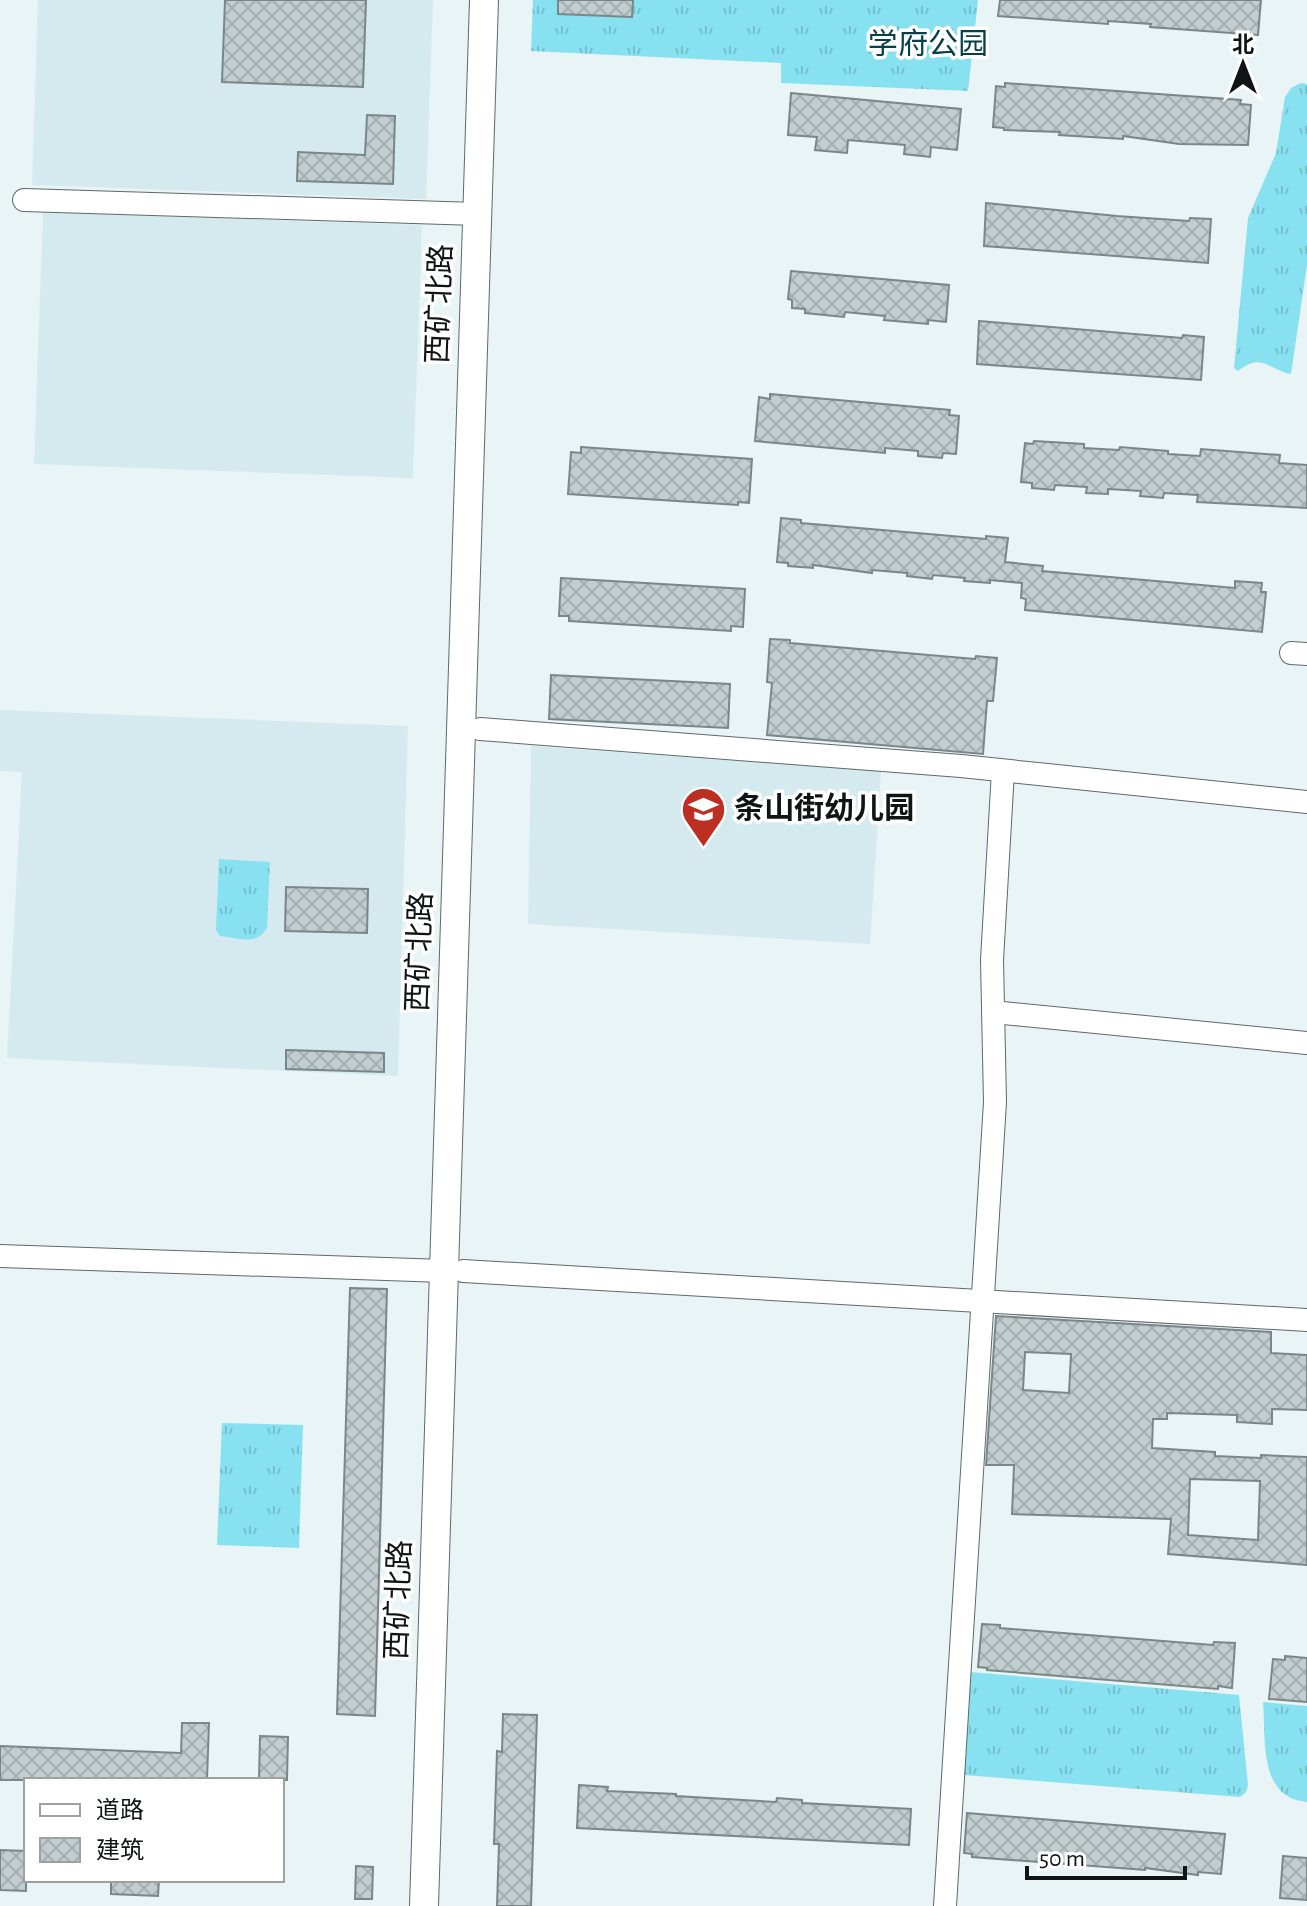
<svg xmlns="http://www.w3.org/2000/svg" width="1307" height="1906" font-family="'Alegreya Sans','Noto Sans SC',sans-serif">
<defs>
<pattern id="grass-tufts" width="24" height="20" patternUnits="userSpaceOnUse" patternTransform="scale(2)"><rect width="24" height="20" fill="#88e1f0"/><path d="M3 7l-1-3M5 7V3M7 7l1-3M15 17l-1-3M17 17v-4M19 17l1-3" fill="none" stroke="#74c0cd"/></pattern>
<pattern id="building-cross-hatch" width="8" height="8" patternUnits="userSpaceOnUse" patternTransform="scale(2)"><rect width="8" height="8" fill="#c1cdcf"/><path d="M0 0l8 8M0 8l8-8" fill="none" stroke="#a5afb1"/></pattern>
</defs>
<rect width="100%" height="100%" fill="#e8f4f6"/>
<g fill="#d4eaee">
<polygon points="38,0 433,0 426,199 32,185"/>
<polygon points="43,212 422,225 413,478 34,464"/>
<polygon points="0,710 408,726 398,1076 7,1058 22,772 0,771"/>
<polygon points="531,746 881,771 870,944 528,924"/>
</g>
<g fill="url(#grass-tufts)">
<polygon points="533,0 978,0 968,91 781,83 781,63 531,51"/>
<path d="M1301,83L1307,84V265L1291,374C1269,371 1263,351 1238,371L1234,368L1248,218L1276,153L1285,97L1291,88Z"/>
<path d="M219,859L270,862L267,928C256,946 239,938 220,936L216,930Z"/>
<polygon points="222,1423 303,1425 299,1548 217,1545"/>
<polygon points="970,1672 1239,1695 1248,1785 1246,1792 1240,1797 963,1775"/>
<path d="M1263,1702L1307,1706V1802C1258,1798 1266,1739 1263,1702Z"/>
</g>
<g fill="url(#building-cross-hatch)" stroke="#7b8688" stroke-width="2" fill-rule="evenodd">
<polygon points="225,0 366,0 363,87 222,82"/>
<polygon points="558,0 633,0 632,17 558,14"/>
<polygon points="1000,0 1261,0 1258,35 1150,27 1151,24 1108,21 1108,24 998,16"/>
<polygon points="1005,83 1241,100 1240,104 1251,105 1248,145 1179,144 1123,136 1123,139 1059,135 1060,132 1004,130 1004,128 993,127 996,86 1005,87"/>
<polygon points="791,93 961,109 957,150 931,147 930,157 904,154 905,145 848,140 847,153 815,150 817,137 788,135"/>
<polygon points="367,115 395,116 393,184 297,181 298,152 365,155"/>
<polygon points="986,203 1117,216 1189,221 1190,218 1211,219 1208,263 984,246"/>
<polygon points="791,271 949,285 946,322 928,320 928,324 884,320 885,316 845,312 844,317 805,313 805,309 792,308 792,300 788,299"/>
<polygon points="979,321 1182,338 1183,335 1204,337 1201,380 977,364"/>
<polygon points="770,394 950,410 949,415 959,416 956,454 943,453 942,458 918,456 918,451 885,448 885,453 755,441 759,397 770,399"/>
<polygon points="1034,441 1084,444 1084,448 1119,450 1120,447 1168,451 1168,454 1200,456 1201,449 1280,455 1279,463 1307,465 1307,508 1197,502 1198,495 1164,493 1163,498 1140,496 1141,491 1108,489 1108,494 1086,493 1087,487 1055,485 1054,490 1032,488 1032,483 1021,482 1025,443 1033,444"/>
<polygon points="581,447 752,459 749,503 738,502 738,505 568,494 571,452 581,453"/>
<polygon points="781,518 801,520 801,523 986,539 986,536 1008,538 1005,562 1043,566 1042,571 1235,588 1235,581 1262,583 1261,592 1266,592 1262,632 1025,610 1026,599 1021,598 1022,583 990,580 990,583 964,581 965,578 933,575 932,579 907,576 907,573 872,570 872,573 813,565 813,568 788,566 788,563 777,562"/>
<polygon points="561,578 745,589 743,627 731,626 731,631 569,621 569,616 559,616"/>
<polygon points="770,639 790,640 790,643 975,659 976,656 997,658 993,701 987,701 983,754 767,735 772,683 767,682"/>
<polygon points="551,675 730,684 728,728 549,719"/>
<polygon points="286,887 368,889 367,933 285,931"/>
<polygon points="286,1050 384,1053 384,1072 286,1069"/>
<polygon points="350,1288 387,1289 375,1716 337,1714"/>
<path d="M996,1316L1271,1332V1353L1307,1355V1410L1272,1409V1424L1237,1422V1415L1167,1413V1419H1153L1152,1448L1215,1452V1456L1261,1458V1455L1307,1457V1565L1168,1554L1171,1519L1012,1514L1014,1465H986ZM1025,1352L1071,1354L1069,1393L1023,1390ZM1190,1479L1260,1481L1258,1540L1188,1535Z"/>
<polygon points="982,1624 1000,1625 1000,1628 1213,1645 1214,1642 1235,1643 1232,1688 1218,1686 1218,1689 987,1670 987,1668 978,1667"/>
<polygon points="1285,1656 1307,1658 1307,1702 1269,1699 1273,1659 1285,1660"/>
<polygon points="503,1714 537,1715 531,1906 497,1906 499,1844 494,1844 497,1751 502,1752"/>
<polygon points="182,1723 209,1723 207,1780 0,1780 0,1746 181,1753"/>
<polygon points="260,1736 288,1737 287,1780 259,1780"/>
<polygon points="579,1785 608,1787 607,1791 676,1794 676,1796 776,1802 777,1798 802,1800 802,1803 911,1809 909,1845 577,1828"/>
<polygon points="967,1813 1225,1834 1221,1874 1198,1872 1198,1875 1145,1868 1145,1870 972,1857 972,1854 964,1853"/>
<polygon points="0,1850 26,1851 26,1891 0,1890"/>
<polygon points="1283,1856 1307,1858 1307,1900 1280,1898"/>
<polygon points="356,1866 373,1867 372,1899 355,1899"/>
<polygon points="111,1880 159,1880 158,1896 111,1894"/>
</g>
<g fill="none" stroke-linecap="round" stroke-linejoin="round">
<defs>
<g id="minor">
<polyline points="24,200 477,214"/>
<polyline points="1291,653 1307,654"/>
<polyline points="480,729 961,766 1307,802"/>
<polyline points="993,1012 1307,1043"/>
<polyline points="0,1256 444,1271"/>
<polyline points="463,1271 1307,1320"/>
<polyline points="945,1906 995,1102 992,960 1003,771"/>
</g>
<polyline id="major" points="424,1906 484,0"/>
</defs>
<use href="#minor" stroke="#5e696a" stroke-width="24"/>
<use href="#major" stroke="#5e696a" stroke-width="30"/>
<use href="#minor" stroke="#fff" stroke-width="22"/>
<use href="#major" stroke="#fff" stroke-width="28"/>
</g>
<defs>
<symbol id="school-pin" viewBox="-11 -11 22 30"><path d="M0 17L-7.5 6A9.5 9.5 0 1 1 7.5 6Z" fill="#bc2f22" stroke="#fff"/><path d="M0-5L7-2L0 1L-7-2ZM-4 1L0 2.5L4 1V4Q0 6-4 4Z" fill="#fff"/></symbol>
</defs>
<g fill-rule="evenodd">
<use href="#school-pin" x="678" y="784" width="51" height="69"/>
</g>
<g text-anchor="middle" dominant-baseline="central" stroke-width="7" stroke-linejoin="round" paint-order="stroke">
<g font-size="30" fill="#054149" stroke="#fff">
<text x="928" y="45">学府公园</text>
</g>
<g font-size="30" fill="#101415" stroke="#fff">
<text transform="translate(440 304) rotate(-88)">西矿北路</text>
<text transform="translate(420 952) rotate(-88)">西矿北路</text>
<text transform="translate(399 1600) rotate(-88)">西矿北路</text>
</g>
<g font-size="30" font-weight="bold" fill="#101415" stroke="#fff" text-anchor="start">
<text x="734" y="809">条山街幼儿园</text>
</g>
</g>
<rect x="24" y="1778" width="260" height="104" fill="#ffffff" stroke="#9fa1a1" stroke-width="2"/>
<rect x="40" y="1804" width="40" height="12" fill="#ffffff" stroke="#9fa1a1" stroke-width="2"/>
<text x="96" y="1818" font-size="24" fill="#101415">道路</text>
<rect x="40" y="1838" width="40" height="24" fill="url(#building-cross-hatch)" stroke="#9fa1a1" stroke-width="2"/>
<text x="96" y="1858" font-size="24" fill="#101415">建筑</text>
<g transform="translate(1243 64)" stroke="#ffffff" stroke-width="6" paint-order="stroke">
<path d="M0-6L14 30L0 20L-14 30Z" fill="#101415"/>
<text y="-12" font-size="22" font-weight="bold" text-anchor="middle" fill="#101415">北</text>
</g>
<path d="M1027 1866v12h158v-12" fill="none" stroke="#101415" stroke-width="4"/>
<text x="1039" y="1866" font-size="24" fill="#101415" stroke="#ffffff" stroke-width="6" paint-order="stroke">50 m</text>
</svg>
